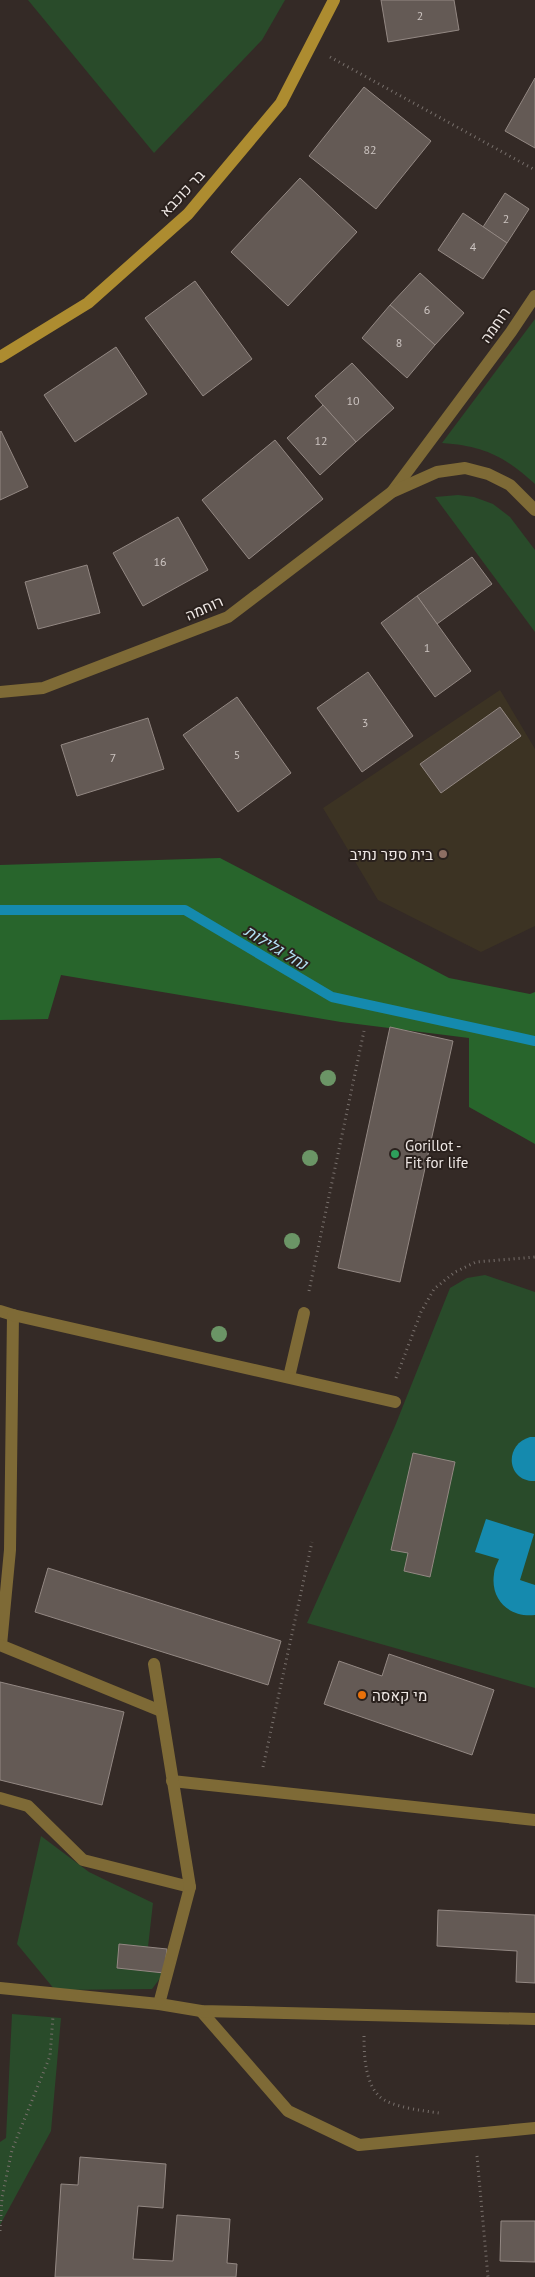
<svg xmlns="http://www.w3.org/2000/svg" width="535" height="2277" font-family="'PT Sans',Heebo,sans-serif">
<rect width="100%" height="100%" fill="#342a26"/>
<polygon fill="#3c3323" points="500,690 535,749 535,926 481,952 378,900 323,808"/>
<g fill="#294b2a">
<polygon points="28,0 285,0 262,40 154,153"/>
<path d="M535,319V484C504,456 484,446 442,443Z"/>
<polygon points="458,495 474,497 493,504 510,517 535,550 535,632 435,497"/>
<polygon points="485,1275 535,1292 535,1688 307,1623 395,1426 450,1288 467,1278"/>
<polygon points="41,1836 89,1872 153,1903 148,1947 120,1944 117,1967 164,1973 152,1989 55,1990 17,1944"/>
<polygon points="12,2014 61,2018 51,2131 0,2225 0,2142 6,2138"/>
</g>
<polygon fill="#28652c" points="220,858 449,978 530,994 535,992 535,1144 469,1107 469,1038 341,1022 61,975 48,1019 0,1020 0,865"/>
<g fill="#158aae">
<path d="M530,1437H535V1481C507,1482 503,1445 530,1437Z"/>
<path d="M486,1519L534,1534L520,1580L535,1585V1615C510,1618 490,1600 494,1574C494,1569 497,1564 499,1559L475,1552Z"/>
</g>
<g fill="none" stroke-linecap="round" stroke-linejoin="round">
<polyline stroke="#158aae" stroke-width="10" points="0,910 185,910 332,997 535,1041"/>
</g>
<g fill="#645a55" stroke="#938883">
<polygon points="381,0 454,0 459,30 388,42"/>
<polygon points="535,78 535,148 505,131"/>
<polygon points="364,87 431,141 376,209 309,156"/>
<polygon points="300,178 357,232 288,306 231,252"/>
<polygon points="505,193 529,209 507,243 483,227"/>
<polygon points="463,213 507,243 483,279 438,250"/>
<polygon points="420,273 464,313 435,345 390,305"/>
<polygon points="195,281 252,359 203,396 145,318"/>
<polygon points="390,305 435,345 407,378 362,338"/>
<polygon points="116,347 147,394 75,442 44,395"/>
<polygon points="352,363 394,408 356,442 315,396"/>
<polygon points="323,405 356,442 320,475 287,438"/>
<polygon points="1,431 28,487 0,500 0,432"/>
<polygon points="275,440 323,499 249,559 202,500"/>
<polygon points="178,517 208,570 143,606 113,553"/>
<polygon points="472,557 492,584 437,624 417,596"/>
<polygon points="87,565 100,613 38,629 25,582"/>
<polygon points="417,596 471,671 435,697 381,623"/>
<polygon points="368,672 413,736 362,772 317,708"/>
<polygon points="237,697 291,773 238,812 183,735"/>
<polygon points="500,707 521,736 441,793 420,764"/>
<polygon points="148,718 164,769 77,796 61,745"/>
<polygon points="390,1027 453,1041 400,1282 338,1268"/>
<polygon points="413,1453 455,1462 430,1577 404,1571 408,1553 391,1550"/>
<polygon points="48,1568 281,1641 268,1685 35,1612"/>
<polygon points="389,1654 494,1690 472,1755 324,1704 339,1661 382,1676"/>
<polygon points="0,1682 124,1712 102,1805 0,1780"/>
<polygon points="438,1910 535,1915 535,1983 516,1982 517,1951 437,1946"/>
<polygon points="119,1944 167,1949 164,1973 117,1968"/>
<polygon points="80,2157 166,2164 163,2208 138,2206 133,2259 173,2261 177,2215 230,2219 227,2263 237,2264 236,2277 55,2277 61,2184 78,2185"/>
<polygon points="501,2221 535,2221 535,2262 500,2261"/>
</g>
<g fill="none" stroke-linecap="round" stroke-linejoin="round">
<g stroke="#78706c" stroke-width="3" stroke-dasharray="1 4" stroke-linecap="butt">
<polyline points="330,57 535,170"/>
<polyline points="309,1291 364,1031"/>
<polyline points="396,1378 421,1312 434,1289 455,1272 476,1262 535,1257"/>
<polyline points="263,1767 312,1542"/>
<path d="M364,2036C364,2055 365,2082 379,2096C389,2107 425,2111 439,2113"/>
<polyline points="477,2156 488,2277"/>
<polyline points="0,2231 2,2197 12,2150 50,2056 53,2016"/>
</g>
<g stroke="#7e6a36" stroke-width="12">
<polyline points="392,492 511,332 535,296"/>
<polyline points="289,1377 304,1313"/>
<polyline points="172,1781 535,1820"/>
<polyline points="0,1798 28,1806 83,1860 190,1887"/>
<polyline points="201,2011 288,2111 359,2145 535,2128"/>
</g>
<g stroke="#7e6a36" stroke-width="12">
<polyline points="0,692 43,688 228,617 392,492 437,472 465,468 488,474 510,485 535,510"/>
<polyline points="0,1311 13,1315 10,1550 1,1645"/>
<polyline points="13,1315 395,1402"/>
<polyline points="0,1645 161,1711"/>
<polyline points="154,1664 190,1887 159,2004"/>
<polyline points="0,1988 159,2004 201,2011 535,2019"/>
</g>
<polyline stroke="#ad8c30" stroke-width="12" points="0,357 88,303 188,214 281,103 334,0"/>
</g>
<g fill="#6b9566">
<circle cx="328" cy="1078" r="8"/>
<circle cx="310" cy="1158" r="8"/>
<circle cx="292" cy="1241" r="8"/>
<circle cx="219" cy="1334" r="8"/>
</g>
<circle fill="#8d6e63" stroke="#2a211d" stroke-width="2" cx="443" cy="854" r="5"/>
<circle fill="#2e9e5b" stroke="#2a211d" stroke-width="2" cx="395" cy="1154" r="5"/>
<circle fill="#e8710a" stroke="#2a211d" stroke-width="2" cx="362" cy="1695" r="5"/>
<g text-anchor="middle" dominant-baseline="central" stroke-width="4" stroke-linejoin="round" paint-order="stroke">
<g font-size="12" fill="#ccc4c1">
<text x="420" y="15">2</text>
<text x="370" y="149">82</text>
<text x="506" y="218">2</text>
<text x="473" y="246">4</text>
<text x="427" y="309">6</text>
<text x="399" y="342">8</text>
<text x="353" y="400">10</text>
<text x="321" y="440">12</text>
<text x="160" y="561">16</text>
<text x="427" y="647">1</text>
<text x="365" y="722">3</text>
<text x="237" y="754">5</text>
<text x="113" y="757">7</text>
</g>
<g font-size="15" fill="#efe8e5" stroke="#2a211d">
<text transform="translate(182 193) rotate(-47)">בר כוכבא</text>
<text transform="translate(495 325) rotate(-55)">רוחמה</text>
<text transform="translate(204 608) rotate(-24)">רוחמה</text>
</g>
<g font-size="15" fill="#efe8e5" stroke="#2a211d" text-anchor="start">
<text x="433" y="854" text-anchor="end">בית ספר נתיב</text>
<text x="405" y="1145">Gorillot -<tspan x="405" dy="17">Fit for life</tspan></text>
<text x="372" y="1695">מי קאסה</text>
</g>
<g font-size="16" font-style="italic" fill="#b3e1f5" stroke="#2a211d">
<text transform="translate(276 947) rotate(31)">נחל גלילות</text>
</g>
</g>
</svg>
